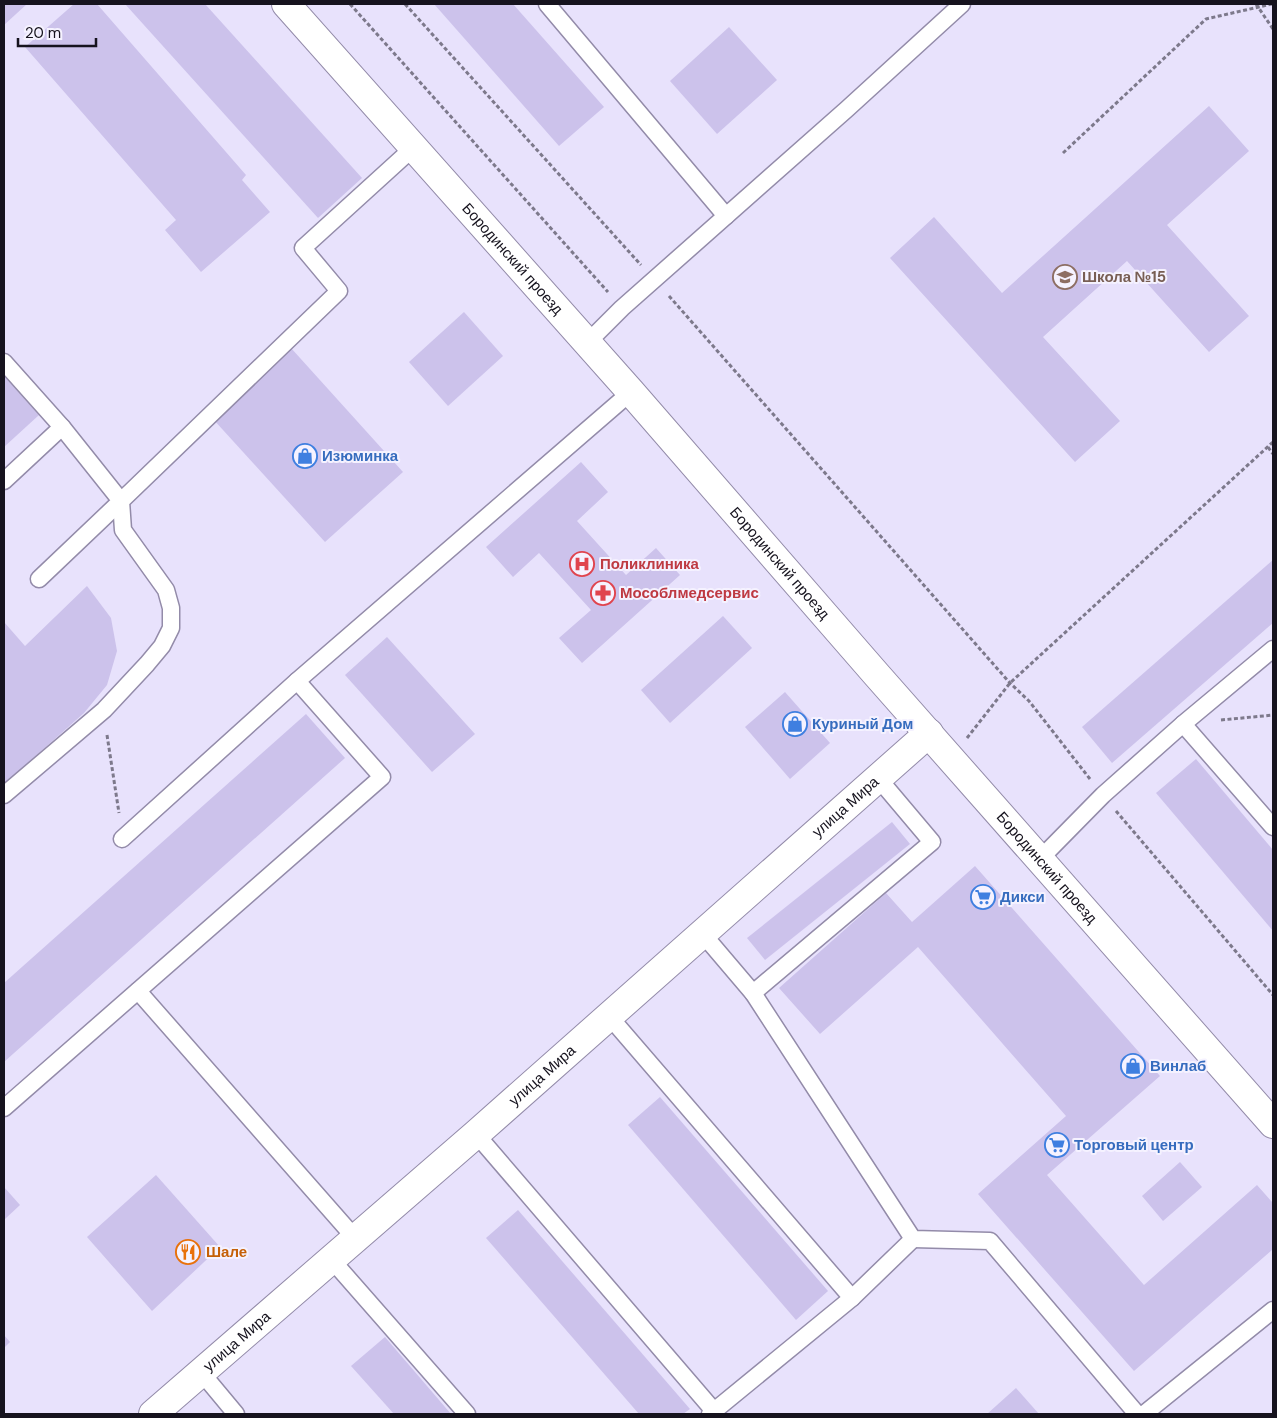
<svg xmlns="http://www.w3.org/2000/svg" width="1277" height="1418" font-family="'DM Sans',sans-serif">
<rect width="100%" height="100%" fill="#e8e2fc"/>
<g fill="#ccc2eb">
<polygon points="4,4 27,4 4,25"/>
<polygon points="74,4 97,4 246,175 242,180 270,212 201,272 165,230 176,220 25,47"/>
<polygon points="125,4 205,4 362,178 318,218"/>
<polygon points="434,4 513,4 604,107 559,146"/>
<polygon points="729,27 777,80 717,134 670,81"/>
<polygon points="1209,106 1249,151 1167,225 1249,316 1209,352 1127,261 1043,337 1120,421 1075,462 890,258 934,217 1002,293"/>
<polygon points="464,312 503,356 448,406 409,362"/>
<polygon points="291,348 403,472 325,542 213,419"/>
<polygon points="4,376 39,415 4,447"/>
<polygon points="581,462 608,492 577,521 626,575 656,548 680,575 582,663 559,638 591,610 539,553 513,577 486,547"/>
<polygon points="1273,560 1273,623 1112,763 1082,727"/>
<polygon points="87,586 111,618 117,651 107,685 84,713 4,784 4,622 25,646"/>
<polygon points="723,616 752,648 670,723 641,690"/>
<polygon points="387,637 475,734 432,772 345,675"/>
<polygon points="785,692 830,743 790,779 745,727"/>
<polygon points="306,714 345,758 4,1062 4,983"/>
<polygon points="1196,759 1273,850 1273,931 1156,793"/>
<polygon points="892,822 910,844 765,960 747,938"/>
<polygon points="975,866 1160,1076 1047,1175 1144,1285 1257,1185 1273,1203 1273,1249 1134,1371 978,1194 1066,1116 918,947 820,1034 779,988 886,893 912,922"/>
<polygon points="660,1097 828,1291 796,1320 628,1125"/>
<polygon points="1180,1162 1202,1187 1163,1221 1142,1196"/>
<polygon points="156,1175 220,1247 152,1311 87,1237"/>
<polygon points="4,1187 20,1205 4,1220"/>
<polygon points="518,1210 690,1409 683,1414 639,1414 486,1238"/>
<polygon points="4,1335 10,1342 4,1348"/>
<polygon points="385,1337 451,1414 394,1414 351,1366"/>
<polygon points="1016,1388 1039,1414 987,1414"/>
</g>
<g fill="none" stroke-linecap="round" stroke-linejoin="round">
<defs>
<g id="lane">
<polyline points="547,4 726,216"/>
<polyline points="587,343 622,308 847,109 962,4"/>
<polyline points="4,362 62,427 4,481"/>
<polyline points="39,579 121,501 62,427"/>
<polyline points="1273,649 1183,724 1273,827"/>
<polyline points="4,795 104,710 147,664 162,646 171,628 171,608 166,590 123,530 121,501 339,291 303,248 413,148"/>
<polyline points="122,839 297,681 631,392"/>
<polyline points="1040,859 1103,795 1183,724"/>
<polyline points="702,933 753,993 913,1239 990,1241 1137,1414"/>
<polyline points="138,991 355,1238"/>
<polyline points="753,993 932,842 878,778"/>
<polyline points="609,1016 852,1298 714,1411"/>
<polyline points="4,1108 382,777 297,681"/>
<polyline points="476,1134 714,1411 710,1414"/>
<polyline points="331,1259 467,1414"/>
<polyline points="852,1298 913,1239"/>
<polyline points="201,1372 236,1414"/>
<polyline points="1144,1414 1273,1310"/>
</g>
<g id="street">
<path id="s1" d="M286,4L631,392L876,674L1273,1124"/>
<path id="s2" d="M153,1414L476,1134L929,733"/>
</g>
</defs>
<use href="#lane" stroke="#938ba9" stroke-width="19"/>
<use href="#street" stroke="#938ba9" stroke-width="30"/>
<g stroke="#7d798b" stroke-width="3" stroke-dasharray="4 2.5" stroke-linecap="butt">
<polyline points="350,4 608,292"/>
<polyline points="405,4 641,265"/>
<polyline points="1256,4 1273,29"/>
<polyline points="1063,153 1206,19 1272,4"/>
<polyline points="669,296 1010,683 1029,701 1090,779"/>
<polyline points="1268,447 1273,454"/>
<polyline points="1221,720 1273,715"/>
<polyline points="107,735 119,813"/>
<polyline points="967,738 1010,683 1273,442"/>
<polyline points="1116,811 1273,995"/>
</g>
<use href="#lane" stroke="#fff" stroke-width="16"/>
<use href="#street" stroke="#fff" stroke-width="28"/>
</g>
<defs>
<symbol id="school-ring" viewBox="-11 -11 22 22"><circle r="9.5" fill="#f5f2ff" stroke="#8d6e63" stroke-width="1.5"/><path d="M0-5L7-2L0 1L-7-2ZM-4 1L0 2.5L4 1V4Q0 6-4 4Z" fill="#8d6e63"/></symbol>
<symbol id="shop-ring" viewBox="-11 -11 22 22"><circle r="9.5" fill="#f5f2ff" stroke="#3f7fe0" stroke-width="1.5"/><path d="M-5-2.5h2.3a2.7 3.5 0 0 1 5.4 0H5L5.5 6h-11ZM-1.5-2.5h3a1.5 2.3 0 0 0-3 0Z" fill="#3f7fe0"/></symbol>
<symbol id="hospital-ring" viewBox="-11 -11 22 22"><circle r="9.5" fill="#f5f2ff" stroke="#e0444e" stroke-width="1.5"/><path d="M-5-5h3v3.5h4V-5h3V5h-3V1.5h-4V5h-3Z" fill="#e0444e"/></symbol>
<symbol id="pharmacy-ring" viewBox="-11 -11 22 22"><circle r="9.5" fill="#f5f2ff" stroke="#e0444e" stroke-width="1.5"/><path d="M-2-6h4v4h4v4h-4v4h-4v-4h-4v-4h4Z" fill="#e0444e"/></symbol>
<symbol id="supermarket-ring" viewBox="-11 -11 22 22"><circle r="9.5" fill="#f5f2ff" stroke="#3f7fe0" stroke-width="1.5"/><path d="M-6-5.5h2.5l.6 2H6L4.5 2H-2.5L-4.4-4H-6ZM-1.5 3.2a1.3 1.3 0 1 0 .1 0ZM3 3.2a1.3 1.3 0 1 0 .1 0Z" fill="#3f7fe0"/></symbol>
<symbol id="restaurant-ring" viewBox="-11 -11 22 22"><circle r="9.5" fill="#f5f2ff" stroke="#e8710a" stroke-width="1.5"/><path d="M-5-6h1v4h1v-4h1v4h1v-4h1v5L-1.5 .5V6h-2V.5L-5-1ZM5-6V6H3V1.5H1.5Q1.5-4 5-6Z" fill="#e8710a"/></symbol>
</defs>
<g fill-rule="evenodd">
<use href="#school-ring" x="1051" y="263" width="28" height="28"/>
<use href="#shop-ring" x="291" y="442" width="28" height="28"/>
<use href="#hospital-ring" x="568" y="550" width="28" height="28"/>
<use href="#pharmacy-ring" x="589" y="579" width="28" height="28"/>
<use href="#shop-ring" x="781" y="710" width="28" height="28"/>
<use href="#supermarket-ring" x="969" y="883" width="28" height="28"/>
<use href="#shop-ring" x="1119" y="1052" width="28" height="28"/>
<use href="#supermarket-ring" x="1043" y="1131" width="28" height="28"/>
<use href="#restaurant-ring" x="174" y="1238" width="28" height="28"/>
</g>
<g text-anchor="middle" dominant-baseline="central" stroke-width="4" stroke-linejoin="round" paint-order="stroke">
<g font-size="15" fill="#16131e" stroke="#f5f2ff">
<text stroke="none"><textPath href="#s1" startOffset="341">Бородинский проезд</textPath></text>
<text stroke="none"><textPath href="#s1" startOffset="746">Бородинский проезд</textPath></text>
<text stroke="none"><textPath href="#s2" startOffset="921">улица Мира</textPath></text>
<text stroke="none"><textPath href="#s1" startOffset="1151">Бородинский проезд</textPath></text>
<text stroke="none"><textPath href="#s2" startOffset="516">улица Мира</textPath></text>
<text stroke="none"><textPath href="#s2" startOffset="111">улица Мира</textPath></text>
</g>
<g font-size="15" font-weight="bold" fill="#785e54" stroke="#f5f2ff" text-anchor="start">
<text x="1082" y="277">Школа №15</text>
</g>
<g font-size="15" font-weight="bold" fill="#366cbe" stroke="#f5f2ff" text-anchor="start">
<text x="322" y="456">Изюминка</text>
<text x="812" y="724">Куриный Дом</text>
<text x="1000" y="897">Дикси</text>
<text x="1150" y="1066">Винлаб</text>
<text x="1074" y="1145">Торговый центр</text>
</g>
<g font-size="15" font-weight="bold" fill="#be3a42" stroke="#f5f2ff" text-anchor="start">
<text x="600" y="564">Поликлиника</text>
<text x="620" y="593">Мособлмедсервис</text>
</g>
<g font-size="15" font-weight="bold" fill="#c56008" stroke="#f5f2ff" text-anchor="start">
<text x="206" y="1252">Шале</text>
</g>
</g>
<rect width="1277" height="1418" fill="none" stroke="#16131e" stroke-width="10"/>
<path d="M18 38v8h78v-8" fill="none" stroke="#16131e" stroke-width="2.5"/>
<text x="25" y="38" font-size="15" fill="#16131e" stroke="#f5f2ff" stroke-width="4" paint-order="stroke">20 m</text>
</svg>
